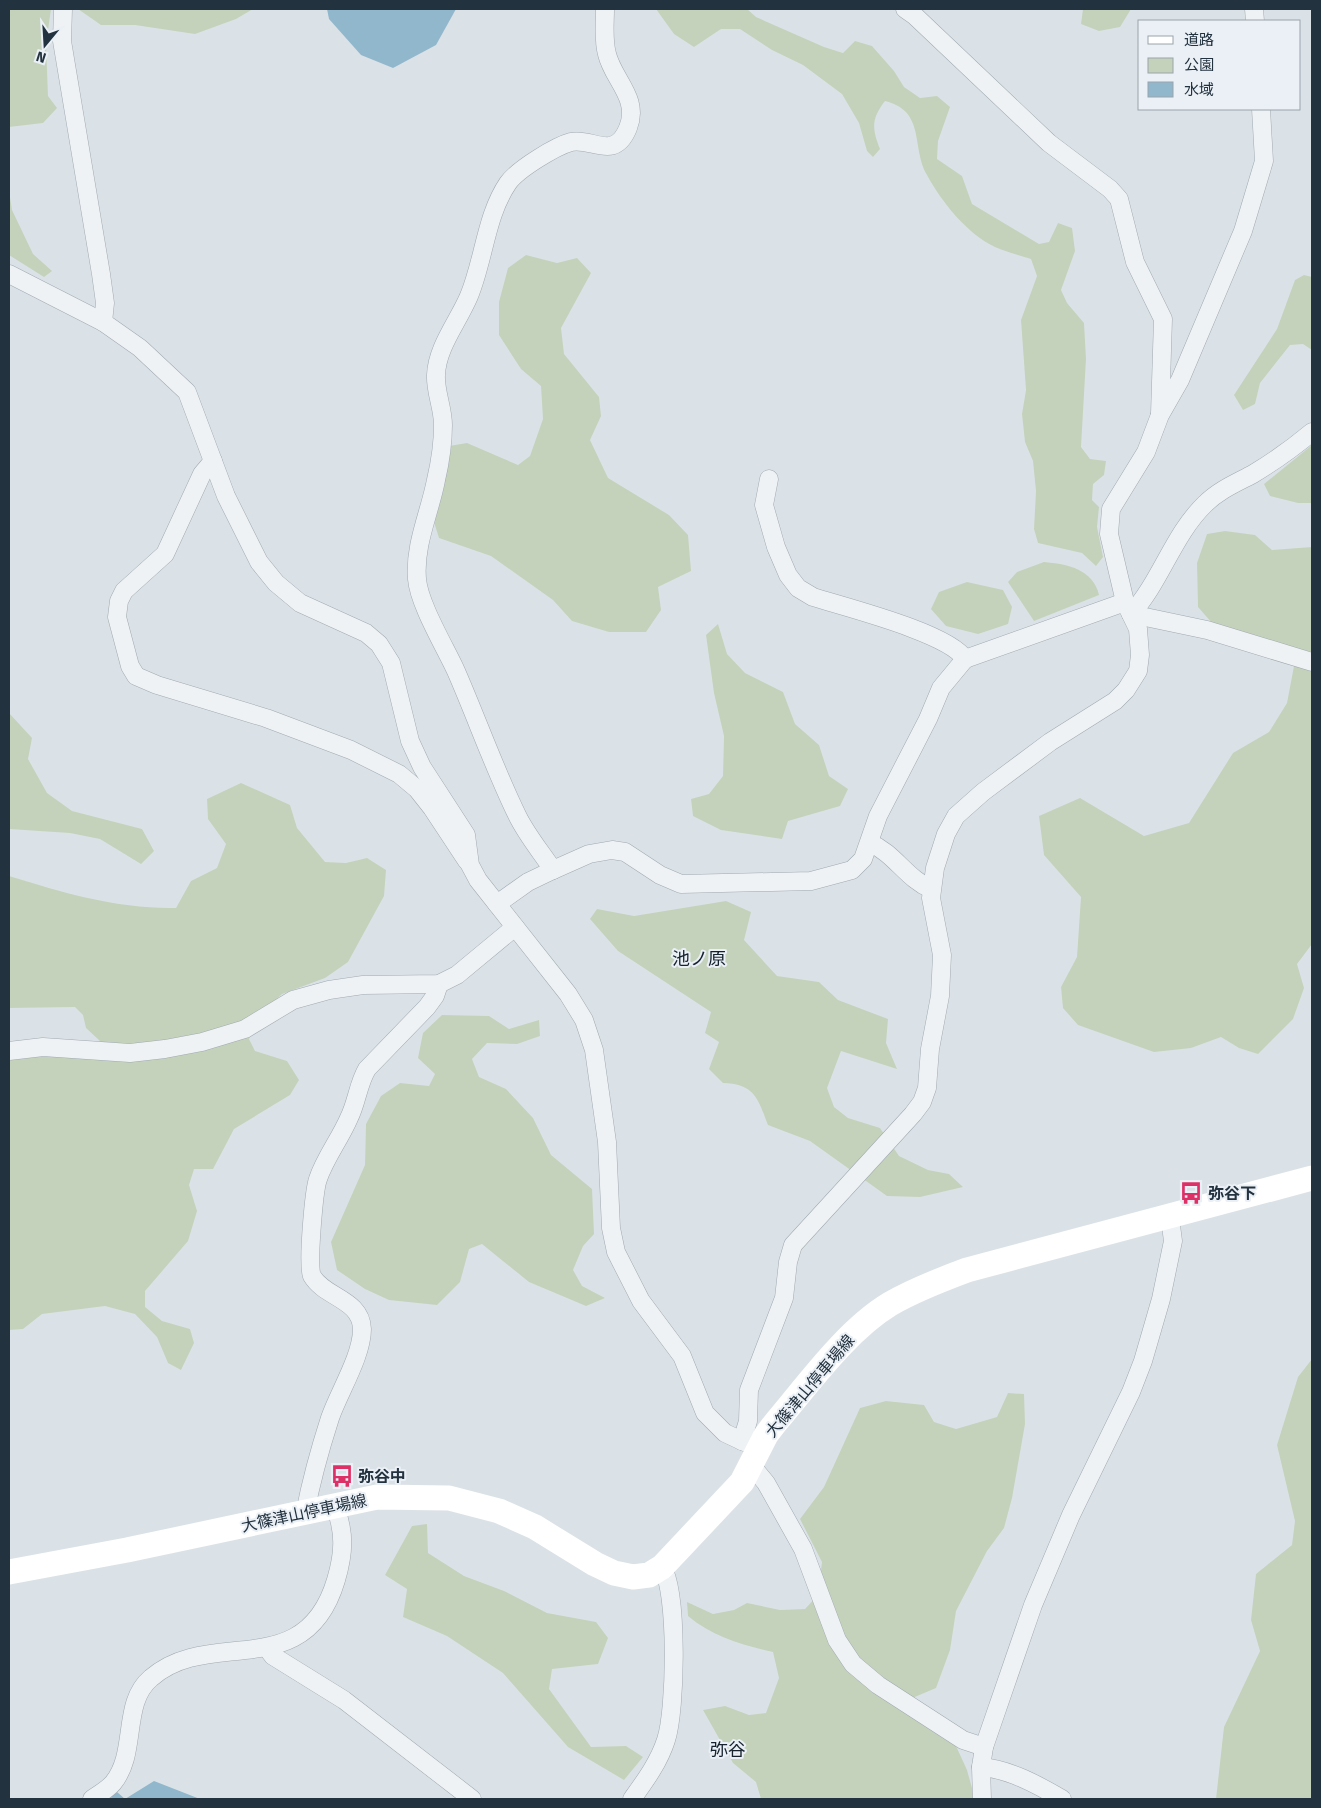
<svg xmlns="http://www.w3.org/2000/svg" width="1321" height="1808" font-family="'Fira Sans','Noto Sans JP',sans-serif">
<rect width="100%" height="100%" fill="#dbe2e7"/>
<g fill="#c5d2bb">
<polygon points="9,9 51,9 46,44 48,96 57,108 43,123 9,127"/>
<polygon points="78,9 253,9 236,19 195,34 135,25 101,25"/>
<path d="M656,9H747L756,17L824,47L843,53L855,41L872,46L894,71L904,87L920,98L937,96L950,107L938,141L937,159L962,176L972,204L1039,244L1049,242L1058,223L1072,228L1075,251L1061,290L1067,303L1084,323L1086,359L1081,447L1090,459L1106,461L1104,475L1093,484L1092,500L1099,507L1097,527L1103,557L1096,566L1082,553L1038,543L1034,529L1036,491L1033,461L1025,442L1022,414L1026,390L1021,320L1037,276L1031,259C1019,255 1006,252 995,247C967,234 941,201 927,175C911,147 926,111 885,101C871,119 872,129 880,149L873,157L867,151L859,123L842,94L803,65L772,50L740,29H721L694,47L674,34Z"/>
<polygon points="1083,9 1131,9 1120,27 1099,31 1081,24"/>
<polygon points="9,191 12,210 33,254 52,271 44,277 9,255"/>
<polygon points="526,255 557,263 577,258 591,273 561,328 564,354 599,397 601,416 590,440 608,478 669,515 688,535 691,571 658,587 661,610 646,632 609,632 572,621 553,600 491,556 439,538 433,519 449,446 467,443 518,465 530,456 543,419 541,386 521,369 499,335 499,302 508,268"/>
<polygon points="1304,275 1312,277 1312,350 1303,344 1290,345 1260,383 1255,404 1243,410 1234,395 1277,329 1295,280"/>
<polygon points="1312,445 1312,503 1298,503 1270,496 1264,484"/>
<polygon points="1225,531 1255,535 1272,550 1312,547 1312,652 1271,643 1212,623 1198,607 1197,563 1207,534"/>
<path d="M1044,562C1067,564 1093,569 1099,595L1034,621L1008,582L1017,572Z"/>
<polygon points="967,582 1003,590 1012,607 1008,624 978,634 946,626 931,609 939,592"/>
<polygon points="718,624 727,654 745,673 783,692 795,724 819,745 829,776 848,789 840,806 788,821 782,839 721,830 693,816 691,799 709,794 723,776 724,736 714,693 706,635"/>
<polygon points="1294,666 1312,670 1312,944 1297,964 1304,988 1293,1019 1258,1054 1239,1048 1221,1037 1191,1048 1154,1052 1078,1025 1063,1008 1061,987 1077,957 1081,897 1044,855 1039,816 1080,798 1144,836 1189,823 1233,753 1269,732 1287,703"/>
<polygon points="9,713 32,738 28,759 47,793 72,811 142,829 154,851 141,864 100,839 70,833 9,829"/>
<path d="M241,783L290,805L297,828L325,862L346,863L367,858L386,870L384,896L348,962L325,978L282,994L259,1015L249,1039L255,1051L287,1061L299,1080L290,1095L234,1129L213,1169H194L189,1185L197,1211L188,1241L145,1291V1307L162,1321L190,1329L194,1343L181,1370L168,1363L157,1337L135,1314L105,1306L42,1314L23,1329L9,1330V1061L22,1055L91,1058L100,1041L86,1028L83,1015L75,1007L9,1008V876C64,893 118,909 176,908L191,881L217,868L226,844L208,819L207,799Z"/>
<path d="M726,901L751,912L744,940L777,976L819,982L838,1000L888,1019L886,1043L897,1069L841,1051L827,1088L834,1107L848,1118L880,1128L899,1156L928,1170L949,1174L963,1187L920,1197L887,1196L810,1141L768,1125C758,1099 755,1084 723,1083L709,1069L719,1042L705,1033L711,1012L618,951L590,919L597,909L634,916Z"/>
<polygon points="442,1015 489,1016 509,1029 539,1020 540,1036 517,1044 487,1043 472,1059 479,1077 506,1089 533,1118 551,1155 592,1189 594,1234 583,1246 573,1270 582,1286 605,1298 586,1306 529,1282 482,1244 469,1249 460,1282 437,1305 389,1300 365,1289 337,1270 331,1242 365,1165 366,1124 381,1096 400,1083 429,1086 435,1074 418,1058 423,1033"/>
<polygon points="1312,1359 1312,1799 1216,1799 1224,1727 1260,1651 1251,1620 1256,1574 1292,1545 1295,1521 1277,1445 1298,1377"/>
<path d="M1008,1393L1024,1394L1025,1424L1012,1498L1004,1528L987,1551L956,1611L950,1650L936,1688L910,1699L914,1719L956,1746L967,1770L975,1799H761L756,1782L733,1763L703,1710L725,1706L749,1715L766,1713L779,1678L773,1652C742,1645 713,1637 688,1616L687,1602L713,1614L734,1610L747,1603L780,1610L805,1609L818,1595L822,1562L800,1519L824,1487L860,1408L886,1401L924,1405L934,1422L956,1429L997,1417Z"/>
<polygon points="427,1524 428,1553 464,1576 504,1591 547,1613 596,1622 608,1638 598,1664 552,1669 549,1689 591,1747 626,1746 643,1757 624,1780 568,1747 503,1673 447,1636 403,1617 407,1589 385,1575 412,1526"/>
</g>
<g fill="#91b7cc">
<polygon points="327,9 456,9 436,45 393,68 361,55 329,19"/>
<polygon points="154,1781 200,1799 112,1799 111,1797 117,1792 125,1799"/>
</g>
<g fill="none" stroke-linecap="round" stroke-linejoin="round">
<defs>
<g id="street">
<polyline points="63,9 62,41 101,274 105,303 103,322"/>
<polyline points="905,9 915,16 1049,143 1110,189 1119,199 1135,262 1163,319 1160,414"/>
<polyline points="1254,9 1255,21"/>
<polyline points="9,274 103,322 140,348 187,392 226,496 259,562 276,583 300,603 366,633 379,644 391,663 410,741 422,767 466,835 470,865 478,880 568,994 584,1020 594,1050 607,1142 611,1228 616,1252 641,1301 682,1356 705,1413 725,1433 742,1441"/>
<polyline points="213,461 202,474 165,554 124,591 119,601 117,617 130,666 136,676 157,685 266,718 351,750 399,774 417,789 432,808 467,861"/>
<path d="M769,479L764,505L776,547L788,575L798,588L813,597C844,607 949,633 965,659"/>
<path d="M1131,614C1161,581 1173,535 1205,504C1219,490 1236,483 1253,474C1273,462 1294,447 1312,432"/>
<polyline points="1131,614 1207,630 1312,662"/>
<polyline points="965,659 1125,602"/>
<path d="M870,843C894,853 907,879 931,889"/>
<path d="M553,870C541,852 526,834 517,815C494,768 477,719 456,671C445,647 419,604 417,579C414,545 430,512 436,480C440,463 443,442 443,425C443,408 435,391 436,375C437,347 458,322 469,296C484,260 486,215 508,183C518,169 556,146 571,142C592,137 614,162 628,128C640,98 613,80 607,54C603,40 605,23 605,9"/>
<polyline points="497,904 528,882 553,870 589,854 612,850 625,852 660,875 681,884 811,881 852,870 863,859 878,816 928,719 941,688 965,659"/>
<polyline points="9,1051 43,1047 130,1053 165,1049 202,1042 245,1029 293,1000 329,990 363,985 439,984 457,975 515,927"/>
<polyline points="760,1448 742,1441 748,1421 749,1390 784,1298 788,1262 793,1245 913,1114 922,1102 927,1088 930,1049 940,996 942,955 931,898 935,868 946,834 956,816 983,792 1050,742 1115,701 1126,690 1138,671 1140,655 1138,629 1125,602 1109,534 1111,509 1146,452 1160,415 1180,380 1243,231 1264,161 1261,109"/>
<polyline points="752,1466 766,1483 803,1549 837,1640 853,1664 878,1685 963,1740 984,1747"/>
<path d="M305,1513C311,1482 320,1449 330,1418C339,1392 362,1356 362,1329C361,1299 325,1298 312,1276C307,1268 314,1190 318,1179C325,1158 340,1139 349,1118C357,1102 358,1084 367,1069L427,1007L435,996L439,984"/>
<polyline points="267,1648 273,1656 344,1700 472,1799"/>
<path d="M981,1767C1009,1769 1038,1785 1062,1799"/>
<path d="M92,1799C99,1794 107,1790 113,1783C138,1753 121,1703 151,1678C210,1626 305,1685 336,1580C344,1553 345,1533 335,1506"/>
<path d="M632,1799C645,1781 659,1762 666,1740C676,1710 678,1591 662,1567"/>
<polyline points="982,1799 981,1767 984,1747 1033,1605 1071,1515 1131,1392 1143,1361 1161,1299 1173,1241 1170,1218"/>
</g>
</defs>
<use href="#street" stroke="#a0aab1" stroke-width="19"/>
<use href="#street" stroke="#eef2f5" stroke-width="18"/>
<path stroke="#fff" stroke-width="25" d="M9,1572L127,1550L377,1497L449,1498L499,1511L535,1527L595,1564L614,1573L633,1577L649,1575L662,1567L742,1482L766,1435L776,1422C809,1383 847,1330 890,1304C914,1290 940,1280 967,1270L1312,1178"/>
</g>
<defs>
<symbol id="bus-bare" viewBox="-9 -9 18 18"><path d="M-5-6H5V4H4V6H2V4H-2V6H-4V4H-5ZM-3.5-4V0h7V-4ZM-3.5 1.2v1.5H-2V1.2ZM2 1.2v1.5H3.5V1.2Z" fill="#dc3066" stroke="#eaf0f5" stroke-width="2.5" paint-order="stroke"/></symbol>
</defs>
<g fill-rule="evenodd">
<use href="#bus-bare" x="1175" y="1177" width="32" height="32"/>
<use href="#bus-bare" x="326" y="1460" width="32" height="32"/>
</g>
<g text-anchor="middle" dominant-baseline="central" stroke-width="4" stroke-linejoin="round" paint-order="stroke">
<g font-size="16" font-weight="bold" fill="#23323f" stroke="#eaf0f5" text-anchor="start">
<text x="1208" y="1193">弥谷下</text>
<text x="358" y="1476">弥谷中</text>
</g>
<g font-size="16" fill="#23323f" stroke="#eaf0f5">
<text transform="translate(810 1386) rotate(-50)">大篠津山停車場線</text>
<text transform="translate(304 1513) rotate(-12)">大篠津山停車場線</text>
</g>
<g font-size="18" fill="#16232f" stroke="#eaf0f5">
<text x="699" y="959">池ノ原</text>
<text x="728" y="1750">弥谷</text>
</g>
</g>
<rect width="1321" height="1808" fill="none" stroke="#23323f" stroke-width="20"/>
<rect x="1138" y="20" width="162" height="90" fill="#eaf0f5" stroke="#9aa4ac"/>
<rect x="1148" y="36" width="25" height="8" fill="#ffffff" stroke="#9aa4ac"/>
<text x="1184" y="45" font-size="15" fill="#23323f">道路</text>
<rect x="1148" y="58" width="25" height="15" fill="#c5d2bb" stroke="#9aa4ac"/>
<text x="1184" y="70" font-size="15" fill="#23323f">公園</text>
<rect x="1148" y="82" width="25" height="15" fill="#91b7cc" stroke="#9aa4ac"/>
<text x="1184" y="95" font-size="15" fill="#23323f">水域</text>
<g transform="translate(45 45) rotate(198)" stroke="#eaf0f5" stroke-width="4" paint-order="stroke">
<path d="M0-4L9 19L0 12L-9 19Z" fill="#23323f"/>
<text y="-8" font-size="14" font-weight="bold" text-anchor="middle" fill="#23323f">N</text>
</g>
</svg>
